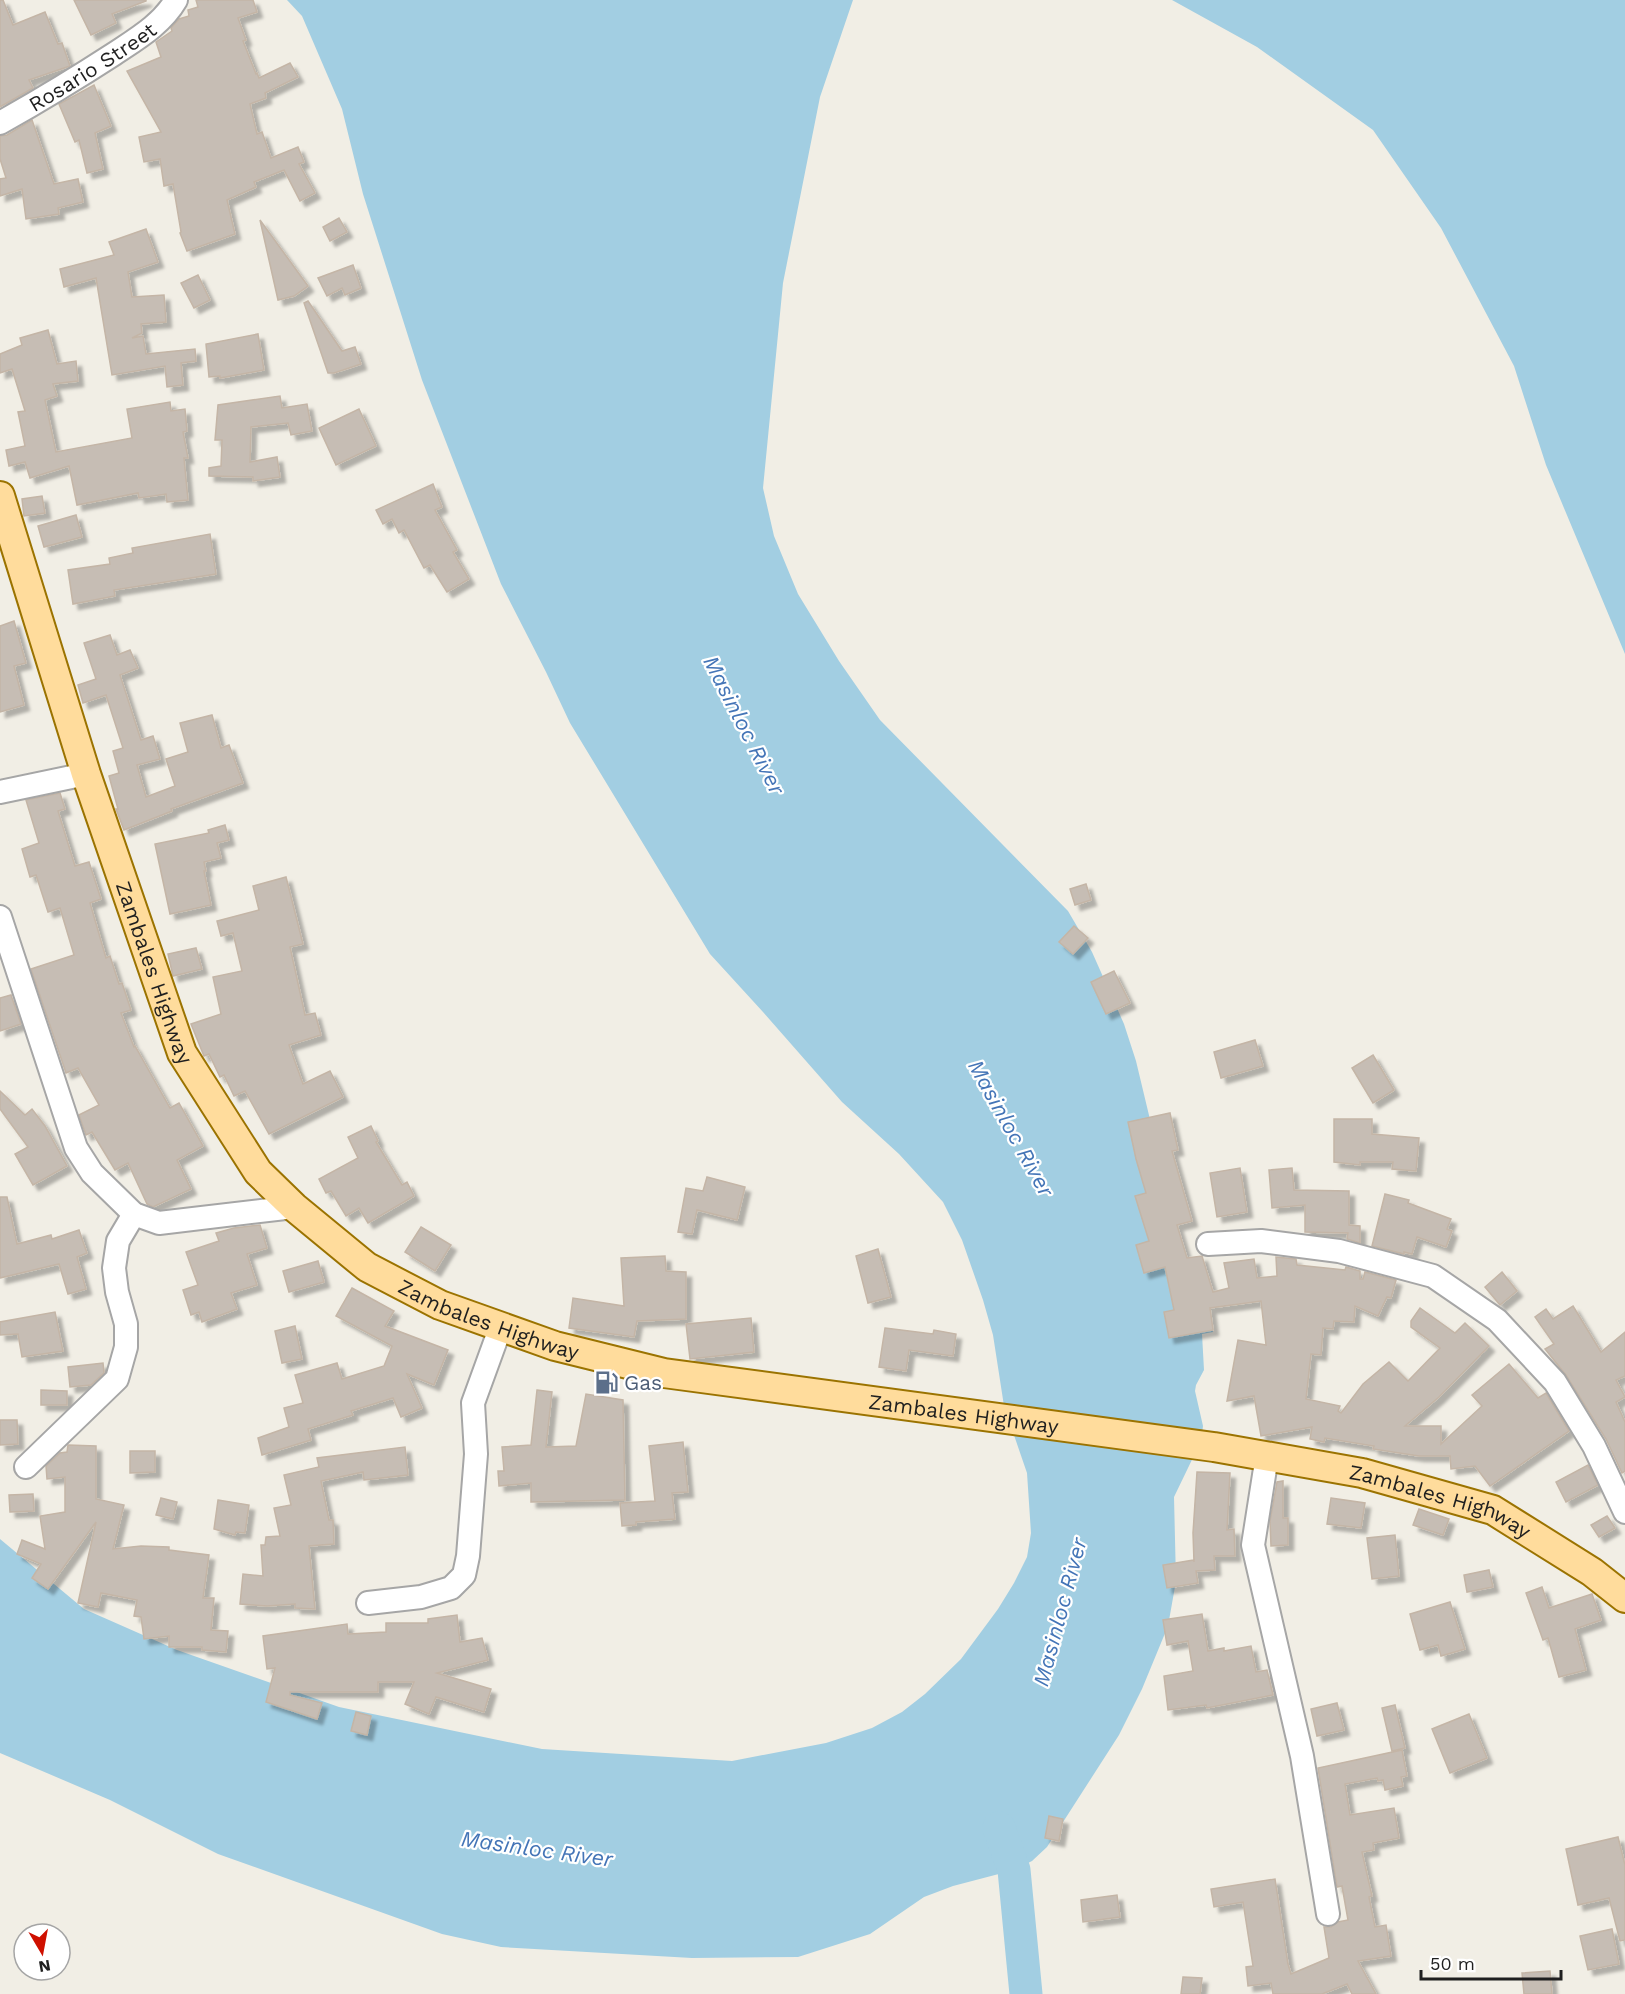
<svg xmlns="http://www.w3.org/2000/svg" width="1625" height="1994" font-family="'Work Sans',sans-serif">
<defs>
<filter id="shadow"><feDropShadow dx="5.5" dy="5.5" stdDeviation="1.5" flood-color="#0004"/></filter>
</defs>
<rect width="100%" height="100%" fill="#f1eee5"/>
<g fill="#a2cee2">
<polygon points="287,0 853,0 820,97 783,283 763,488 774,536 798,594 839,661 880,720 1068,911 1092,952 1124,1024 1136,1061 1153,1132 1176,1248 1210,1315 1213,1332 1202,1334 1204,1370 1196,1385 1195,1391 1203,1426 1201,1441 1174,1497 1176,1581 1168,1626 1142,1689 1119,1735 1047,1847 1032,1861 1014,1870 953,1886 924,1897 870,1934 798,1957 692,1958 501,1947 442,1934 218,1854 110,1800 0,1753 0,1539 84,1609 177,1650 339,1707 542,1749 732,1761 826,1743 872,1728 902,1712 925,1694 961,1659 998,1609 1014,1583 1027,1557 1031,1533 1027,1473 1004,1406 993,1335 983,1300 962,1240 943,1202 899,1154 842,1102 763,1012 710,954 570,723 546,672 501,584 422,380 363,194 342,109 302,16"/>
<polygon points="1172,0 1625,0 1625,654 1546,465 1514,366 1441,228 1373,130 1257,47"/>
</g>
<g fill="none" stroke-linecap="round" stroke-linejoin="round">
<polyline stroke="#a2cee2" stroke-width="33" points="999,1828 1014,1870 1026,1994"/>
</g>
<g fill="#c6bdb4" stroke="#c4b5a6" stroke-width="1.5" filter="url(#shadow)">
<polygon points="0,0 3,0 13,25 45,12 58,44 62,43 70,66 29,80 33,88 0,107"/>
<polygon points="74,0 146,0 146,1 112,14 116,23 91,35"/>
<polygon points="196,0 253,0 257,12 238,18 246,40 243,41 256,74 257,73 259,78 290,63 298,77 265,93 266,98 250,104 257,134 262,132 271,158 298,147 304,162 299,164 315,193 300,201 284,170 254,182 256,187 227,200 235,234 187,251 180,233 181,232 173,184 164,186 160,159 144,162 139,137 161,132 127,71 161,57 156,42 172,31 171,28 179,19 189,16 188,10 198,7"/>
<polygon points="94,85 111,126 95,133 103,169 87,173 79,140 75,142 59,104"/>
<polygon points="32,120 54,184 78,179 83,202 58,208 59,214 26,219 22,189 0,196 0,179 6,178 0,159 0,136 7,135"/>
<polygon points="339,218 347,232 330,241 323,227"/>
<polygon points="260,220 308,286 294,296 278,300"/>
<polygon points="146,229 158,262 128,272 132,297 164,295 166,322 141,324 142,333 132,338 143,336 146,354 195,349 196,361 181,363 183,385 167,387 165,366 112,375 96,278 64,287 60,269 114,255 109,242"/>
<polygon points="353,265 361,288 345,295 342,288 327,296 318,278"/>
<polygon points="198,275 210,300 194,308 181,283"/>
<polygon points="308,301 342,351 355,347 361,364 334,373 328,373 304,303"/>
<polygon points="48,330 57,364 76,361 78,381 53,384 57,396 45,400 56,452 132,438 127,409 170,402 171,411 185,409 187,431 183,432 188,458 184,458 188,500 167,502 166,494 139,498 138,493 77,505 69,466 30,478 25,462 9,466 6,450 25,446 18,412 25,411 12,369 0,373 0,354 22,345 20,338"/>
<polygon points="258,334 264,370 220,378 220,376 209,377 206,344"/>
<polygon points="280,396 282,408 307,404 312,431 291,435 288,423 251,427 250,462 277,457 280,477 253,481 253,477 209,476 209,468 221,466 222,440 215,440 218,405"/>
<polygon points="359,409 376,446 336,465 319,428"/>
<polygon points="433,484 442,507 435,510 457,550 453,552 469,579 447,592 430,565 424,568 404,530 399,533 392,519 383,524 376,510"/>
<polygon points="42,496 45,513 24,516 22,499"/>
<polygon points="76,515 82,537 44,547 38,526"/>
<polygon points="210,534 216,574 114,590 115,596 73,604 68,570 110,564 109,558 133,553 132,548"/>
<polygon points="14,621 26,663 14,666 24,705 0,712 0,626"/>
<polygon points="110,635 117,655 130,650 138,668 120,675 141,740 153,736 160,759 137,765 146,797 175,786 166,759 188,752 180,723 212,715 221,748 229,745 243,783 171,809 172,811 124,830 116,809 118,809 109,776 119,773 113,751 123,748 106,695 83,703 78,685 96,679 84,643"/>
<polygon points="60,793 65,809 58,811 75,866 89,862 101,899 90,903 106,958 110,956 119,984 122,983 131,1010 121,1013 134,1047 135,1046 170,1108 179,1103 203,1146 177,1160 191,1189 153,1207 147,1204 128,1163 115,1170 92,1132 86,1135 79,1115 99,1105 78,1068 66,1073 31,969 74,955 60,908 48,912 36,875 30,877 22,849 39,843 26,800"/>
<polygon points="225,825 229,840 217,843 221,858 204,862 206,871 204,871 211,905 170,914 155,844 209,833 208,830"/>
<polygon points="286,877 303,944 290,947 305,1015 315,1013 321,1035 289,1045 303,1084 330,1071 343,1097 269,1134 245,1091 234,1096 224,1075 220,1077 209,1054 204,1056 191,1024 221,1014 213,977 242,971 233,933 221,936 217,921 259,910 253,886"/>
<polygon points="1086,884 1091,900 1075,905 1070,889"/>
<polygon points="1074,926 1088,938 1073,954 1059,942"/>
<polygon points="196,948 202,969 173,976 168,954"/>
<polygon points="1114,971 1130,1003 1106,1014 1091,982"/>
<polygon points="11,995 21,1024 0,1031 0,998"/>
<polygon points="1255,1040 1263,1066 1221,1078 1214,1052"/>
<polygon points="1373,1055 1394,1090 1373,1103 1352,1068"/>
<polygon points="0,1091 25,1115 32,1109 45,1126 67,1166 33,1185 15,1154 28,1147 0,1109"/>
<polygon points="1170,1113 1178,1150 1172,1151 1192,1221 1177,1225 1187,1258 1202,1256 1213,1292 1229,1288 1224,1263 1254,1259 1257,1278 1277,1276 1276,1257 1296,1259 1297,1265 1345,1270 1346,1267 1360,1271 1360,1279 1363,1279 1365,1272 1396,1280 1391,1298 1387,1297 1378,1316 1355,1306 1354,1322 1334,1321 1333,1329 1323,1328 1321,1355 1311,1354 1306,1399 1340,1406 1338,1411 1341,1413 1363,1384 1389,1362 1408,1381 1440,1348 1411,1327 1411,1321 1420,1308 1455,1333 1465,1323 1489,1346 1439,1397 1405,1426 1441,1426 1441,1444 1482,1406 1472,1395 1509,1364 1538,1398 1546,1393 1569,1431 1490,1486 1475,1466 1451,1469 1450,1456 1419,1456 1373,1449 1374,1446 1325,1438 1324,1442 1310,1439 1312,1427 1261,1436 1254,1396 1227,1401 1238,1340 1266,1345 1261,1301 1210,1308 1213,1330 1169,1338 1164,1312 1174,1310 1165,1267 1144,1273 1136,1245 1149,1241 1135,1196 1146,1193 1136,1159 1128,1122"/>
<polygon points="1334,1119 1372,1119 1372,1134 1419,1138 1416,1171 1392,1169 1393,1162 1360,1162 1360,1165 1334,1162"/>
<polygon points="371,1126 378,1141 376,1142 402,1185 407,1182 414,1196 368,1223 359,1208 346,1216 331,1191 326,1193 319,1179 358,1158 348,1137"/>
<polygon points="1240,1168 1247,1212 1217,1217 1210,1173"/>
<polygon points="1292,1168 1294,1190 1349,1191 1349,1225 1360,1226 1360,1243 1347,1239 1348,1233 1305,1232 1305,1205 1272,1208 1269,1170"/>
<polygon points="707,1177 745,1187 737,1220 697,1210 692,1234 678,1232 686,1188 703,1191"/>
<polygon points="1385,1194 1409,1200 1408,1203 1451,1219 1447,1229 1452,1231 1446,1247 1417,1237 1412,1254 1404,1252 1404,1254 1372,1246"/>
<polygon points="0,1197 7,1197 17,1244 51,1235 52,1239 79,1230 87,1253 77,1257 86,1289 68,1294 59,1264 0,1278"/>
<polygon points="260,1225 267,1248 247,1254 257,1285 231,1293 237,1309 202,1322 199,1312 191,1315 183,1290 198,1285 186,1252 219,1241 216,1233 234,1228"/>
<polygon points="421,1227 451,1245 435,1271 405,1252"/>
<polygon points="878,1249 891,1297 868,1303 856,1256"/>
<polygon points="665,1256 666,1271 686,1272 686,1319 637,1321 634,1337 569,1328 573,1298 624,1306 621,1258"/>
<polygon points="318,1261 324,1282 289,1292 283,1271"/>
<polygon points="1502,1272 1517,1291 1500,1305 1485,1287"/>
<polygon points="352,1288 394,1311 385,1326 448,1350 434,1385 407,1374 422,1408 401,1417 393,1398 351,1411 353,1415 308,1429 311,1440 262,1455 258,1438 289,1427 284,1408 303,1403 295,1375 337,1363 342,1379 384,1366 392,1346 336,1316"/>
<polygon points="1573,1306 1601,1352 1625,1332 1625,1376 1616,1380 1625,1397 1616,1402 1625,1422 1625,1471 1622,1473 1606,1439 1566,1375 1545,1349 1554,1344 1535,1317 1546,1309 1553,1319"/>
<polygon points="55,1312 63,1351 22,1357 18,1334 0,1335 0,1322"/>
<polygon points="751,1318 754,1352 690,1359 686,1324"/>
<polygon points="295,1326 302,1359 282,1363 275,1331"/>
<polygon points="885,1328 933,1334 934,1330 956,1334 953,1356 909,1350 906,1371 879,1367"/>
<polygon points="103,1363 104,1373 91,1385 70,1387 68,1367"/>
<polygon points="41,1390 67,1391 67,1405 41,1405"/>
<polygon points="537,1390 552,1392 546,1447 576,1446 586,1394 623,1400 625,1500 531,1502 531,1483 499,1486 498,1471 504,1471 502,1447 531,1445"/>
<polygon points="0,1420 17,1420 18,1444 0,1445"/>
<polygon points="683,1442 688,1492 672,1493 675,1519 636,1522 636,1525 622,1526 620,1503 655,1501 649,1446"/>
<polygon points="68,1445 96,1446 96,1499 124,1505 113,1549 141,1546 169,1547 169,1550 209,1555 203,1598 214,1598 211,1630 228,1631 226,1652 202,1650 202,1647 169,1647 169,1636 144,1639 141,1617 134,1616 137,1600 101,1593 98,1607 78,1603 96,1522 48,1589 32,1578 41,1564 17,1554 22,1540 45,1549 40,1516 65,1512 65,1477 47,1479 46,1466 60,1453 67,1452"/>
<polygon points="405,1447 408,1475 364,1480 363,1472 321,1481 329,1520 333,1520 334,1544 309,1546 315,1609 295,1608 295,1604 267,1606 240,1604 243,1574 263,1576 261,1545 265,1545 266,1537 280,1536 274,1508 291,1505 284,1475 319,1467 317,1458"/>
<polygon points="130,1451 155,1451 155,1472 130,1473"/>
<polygon points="1588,1465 1598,1485 1566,1502 1556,1482"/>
<polygon points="1197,1472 1230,1473 1227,1530 1234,1529 1235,1556 1214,1556 1215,1570 1196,1571 1198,1583 1167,1588 1163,1565 1194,1560 1194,1562 1193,1533"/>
<polygon points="1283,1481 1283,1518 1288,1518 1288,1545 1271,1546 1270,1521 1277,1482"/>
<polygon points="33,1494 34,1511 10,1512 9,1495"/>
<polygon points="161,1498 177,1502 173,1519 156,1515"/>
<polygon points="1331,1498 1365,1503 1361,1528 1327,1524"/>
<polygon points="218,1500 249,1505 245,1533 236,1532 235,1535 214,1529"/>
<polygon points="1419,1509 1449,1519 1443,1535 1413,1525"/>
<polygon points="1607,1516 1615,1528 1599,1537 1591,1525"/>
<polygon points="1395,1535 1399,1576 1372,1579 1367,1538"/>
<polygon points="1489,1570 1493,1587 1467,1592 1464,1575"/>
<polygon points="1542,1587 1549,1608 1592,1594 1601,1620 1575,1629 1586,1670 1559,1677 1548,1638 1543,1640 1526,1593"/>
<polygon points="1450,1602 1465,1649 1441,1656 1438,1645 1420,1650 1410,1614"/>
<polygon points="1202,1614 1208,1651 1224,1648 1224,1651 1251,1646 1256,1672 1267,1670 1273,1695 1207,1708 1206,1705 1168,1710 1164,1676 1193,1671 1188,1641 1167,1645 1163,1620"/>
<polygon points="457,1615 460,1642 482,1638 488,1660 437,1673 491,1689 484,1712 436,1697 429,1714 405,1704 414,1682 378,1682 378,1692 290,1692 290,1695 322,1703 317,1719 266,1702 275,1668 267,1669 263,1636 347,1624 348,1634 386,1632 386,1623 428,1623 428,1619"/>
<polygon points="1337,1703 1344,1730 1317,1736 1311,1709"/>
<polygon points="1395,1705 1405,1748 1392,1751 1382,1708"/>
<polygon points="356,1712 371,1716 367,1735 351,1731"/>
<polygon points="1469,1714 1487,1758 1450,1773 1432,1729"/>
<polygon points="1402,1750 1407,1776 1401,1777 1403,1786 1385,1790 1383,1780 1378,1781 1377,1778 1345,1784 1350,1815 1394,1808 1399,1838 1373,1843 1374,1850 1362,1852 1372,1896 1369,1897 1375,1927 1386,1925 1391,1956 1358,1961 1376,1994 1352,1994 1347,1984 1322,1994 1273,1994 1271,1983 1248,1986 1246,1967 1253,1966 1243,1902 1214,1907 1211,1889 1275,1879 1288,1964 1291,1974 1329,1958 1324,1927 1331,1927 1338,1922 1348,1920 1342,1886 1337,1887 1318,1768"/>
<polygon points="1049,1816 1063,1819 1059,1841 1045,1838"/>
<polygon points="1618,1837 1625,1865 1625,1940 1620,1941 1609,1898 1578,1905 1566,1849"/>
<polygon points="1117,1895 1120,1917 1083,1922 1081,1900"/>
<polygon points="1612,1929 1619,1964 1588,1970 1580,1936"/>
<polygon points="1550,1971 1552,1994 1524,1994 1522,1973"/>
<polygon points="1183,1977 1202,1978 1200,1994 1181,1994"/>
</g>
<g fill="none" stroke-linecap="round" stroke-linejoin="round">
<defs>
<g id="minor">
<path id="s1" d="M0,123C39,101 77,78 114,54C138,38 162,24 176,0"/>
<polyline points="0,792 86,774"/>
<polyline points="0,917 76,1148 92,1173 134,1214 159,1223 294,1207"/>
<polyline points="1208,1244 1261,1241 1339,1251 1433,1276 1497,1320 1555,1382 1594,1446 1625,1512"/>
<polyline points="1267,1456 1253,1545 1302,1756 1328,1914"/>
<polyline points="26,1467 117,1379 126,1347 126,1324 117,1292 114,1268 118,1241 134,1214"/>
<polyline points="368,1603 421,1597 451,1588 464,1575 468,1556 476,1454 473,1403 501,1326"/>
</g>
<g id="major">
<path id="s2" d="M0,496L86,774L182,1053L258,1172L294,1207L367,1267L440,1305L555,1346L664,1373L1214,1447L1362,1473L1493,1510L1592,1572L1625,1598"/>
</g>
</defs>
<use href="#minor" stroke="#a6a6a6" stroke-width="26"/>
<use href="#major" stroke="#9b7300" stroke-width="32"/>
<use href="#minor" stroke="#fff" stroke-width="22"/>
<use href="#major" stroke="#ffdc9c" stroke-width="28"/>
</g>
<defs>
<symbol id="fuel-bare" viewBox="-9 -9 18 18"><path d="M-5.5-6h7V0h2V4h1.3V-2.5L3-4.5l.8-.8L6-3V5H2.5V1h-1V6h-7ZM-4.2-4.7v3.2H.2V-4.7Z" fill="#5c6f8a" stroke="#fff" stroke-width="2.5" paint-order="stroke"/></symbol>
</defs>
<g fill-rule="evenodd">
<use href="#fuel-bare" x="590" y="1366" width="33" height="33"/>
</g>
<g text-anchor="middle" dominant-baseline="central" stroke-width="4.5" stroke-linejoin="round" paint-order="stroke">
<g font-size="21" fill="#1f1f1f" stroke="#fff">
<text stroke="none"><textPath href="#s1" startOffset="108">Rosario Street</textPath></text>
<text stroke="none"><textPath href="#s2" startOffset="501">Zambales Highway</textPath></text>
<text stroke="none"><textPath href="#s2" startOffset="1005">Zambales Highway</textPath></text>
<text stroke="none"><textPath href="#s2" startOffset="1491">Zambales Highway</textPath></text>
<text stroke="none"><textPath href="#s2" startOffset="1977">Zambales Highway</textPath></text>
</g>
<g font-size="21" fill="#4e5e75" stroke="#fff" text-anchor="start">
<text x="624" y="1382">Gas</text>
</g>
<g font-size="22" font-style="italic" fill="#4475b7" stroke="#fff">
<text transform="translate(744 725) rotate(63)">Masinloc River</text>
<text transform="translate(1011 1128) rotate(61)">Masinloc River</text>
<text transform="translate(1060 1612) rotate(-75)">Masinloc River</text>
<text transform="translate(537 1849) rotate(8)">Masinloc River</text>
</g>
</g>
<g transform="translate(42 1952) rotate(170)"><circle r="28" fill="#ffffff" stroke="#a5a5a5" stroke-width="1.5"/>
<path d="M0-4.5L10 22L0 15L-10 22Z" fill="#cf1000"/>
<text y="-9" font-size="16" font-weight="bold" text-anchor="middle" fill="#1f1f1f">N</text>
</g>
<path d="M1421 1970v9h140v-9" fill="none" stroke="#1f1f1f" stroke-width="3"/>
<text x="1430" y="1970" font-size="18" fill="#1f1f1f" stroke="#ffffff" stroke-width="4.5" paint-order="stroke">50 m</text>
</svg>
